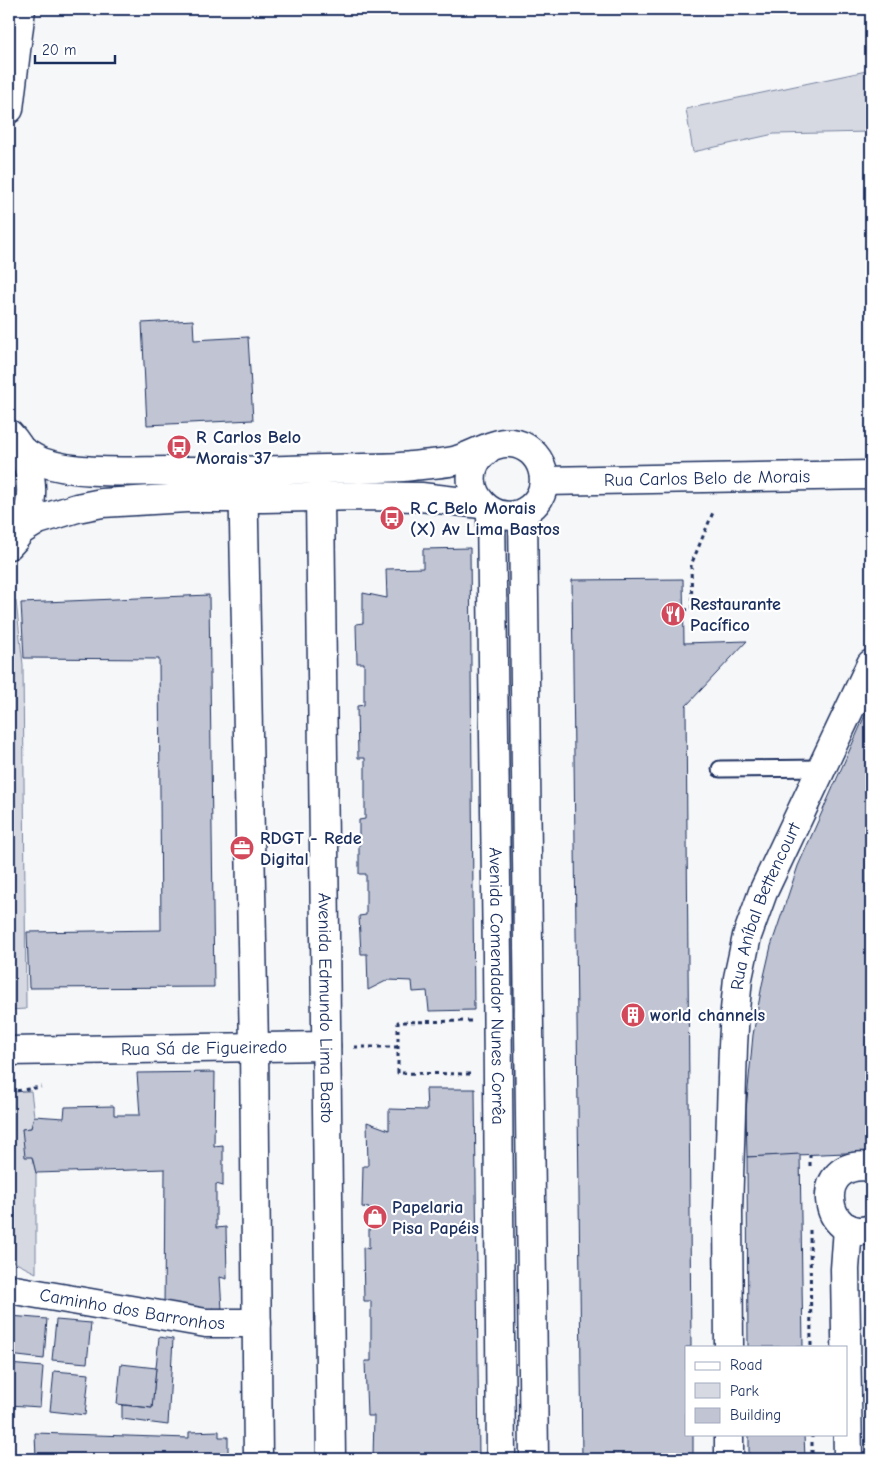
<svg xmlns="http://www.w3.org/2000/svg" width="880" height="1468" font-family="'Comic Neue',sans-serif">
<rect width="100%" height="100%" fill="#f6f7f9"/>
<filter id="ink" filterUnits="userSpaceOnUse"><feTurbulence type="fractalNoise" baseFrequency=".02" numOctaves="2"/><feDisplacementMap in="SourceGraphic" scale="10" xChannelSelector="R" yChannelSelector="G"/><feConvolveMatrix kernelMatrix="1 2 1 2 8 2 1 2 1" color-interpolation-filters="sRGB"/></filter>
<g filter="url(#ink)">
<g fill="#d6d9e2" stroke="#7884a0">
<polygon points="871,70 871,132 774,134 693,152 686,109"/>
<polygon points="16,601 23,665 26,1009 9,1010 9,602"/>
<polygon points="31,1091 34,1116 31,1128 22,1129 32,1157 36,1173 36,1273 14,1262 9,1257 9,1092"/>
</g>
<g fill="#c0c4d3" stroke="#1b2f5e">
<polygon points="193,320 194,340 248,337 253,420 147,425 142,323"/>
<polygon points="470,548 474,1010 429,1011 427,991 413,992 412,981 388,980 368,990 367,954 361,954 359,916 366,915 366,874 359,874 359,820 365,819 365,758 358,758 357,706 364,705 364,663 357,663 356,624 363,623 363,593 387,598 386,569 423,568 423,549"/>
<polygon points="683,579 684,643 747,641 686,706 691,1347 686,1347 686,1434 693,1434 693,1459 582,1459 572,580"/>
<polygon points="209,595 214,987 29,988 27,932 161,930 159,659 24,658 21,603"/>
<polygon points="871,702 871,1152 747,1157 746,1110 753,1035 762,985 771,946 798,866"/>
<polygon points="215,1072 214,1146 223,1145 223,1186 216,1184 216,1228 226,1227 227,1279 220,1277 222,1310 212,1308 213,1317 164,1310 165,1169 36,1173 32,1157 25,1157 22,1129 31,1128 34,1116 64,1118 65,1107 114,1106 114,1115 140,1115 137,1073"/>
<polygon points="426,1089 475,1089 479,1459 373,1459 374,1416 367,1416 365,1361 371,1361 371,1301 364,1301 363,1247 369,1249 369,1208 362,1207 363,1166 368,1166 367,1122 389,1130 389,1109 427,1110"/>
<polygon points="800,1154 803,1347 748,1347 747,1157"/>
<polygon points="9,1311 10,1311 9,1349"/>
<polygon points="10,1316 47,1319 44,1359 9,1355"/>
<polygon points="56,1320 91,1323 87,1363 52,1360"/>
<polygon points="159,1337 173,1339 168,1425 122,1419 122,1405 152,1408"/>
<polygon points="9,1364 43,1367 40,1407 9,1405"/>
<polygon points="121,1364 156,1368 152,1408 117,1404"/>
<polygon points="54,1371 89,1374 85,1415 50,1411"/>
<polygon points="219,1431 219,1437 228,1437 228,1459 36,1459 35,1433 189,1438 189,1432"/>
<polygon points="749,1434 804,1434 805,1459 749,1459"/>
</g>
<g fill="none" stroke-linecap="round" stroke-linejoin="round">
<defs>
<polyline id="service" points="720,769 822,768"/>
<g id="minor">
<path d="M22,451C28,454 35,459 42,462C79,475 130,471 170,471C209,471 248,471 287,470C313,469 338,469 363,468C379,468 396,468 412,466C426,464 440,464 454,461C470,457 495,441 511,443C543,446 556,488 530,508C497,534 453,489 480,456C482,454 486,451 488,449"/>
<polyline points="243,471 254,1047 258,1459"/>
<path id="s1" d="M545,481L871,475"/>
<path id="s2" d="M320,497L331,1459"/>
<path id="s3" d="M491,512L497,957L501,1459"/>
<polyline points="523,513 534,1459"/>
<polyline points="20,531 38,520 77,508 102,503 186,498 264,498 360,496 421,497 481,504"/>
<path id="s4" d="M9,1051L326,1046"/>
<path d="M871,1167C809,1158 824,1245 871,1229"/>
<path id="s5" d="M9,1289L206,1323H257"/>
<path id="s6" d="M729,1347L728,1211L733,1046L735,1010L738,978L747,936L763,892L871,664"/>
<polyline points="729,1434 729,1459"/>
<polyline points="848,1459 845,1269 848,1228"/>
</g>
<g id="tertiary">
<polyline points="9,109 21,9"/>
<path d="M9,434C38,464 39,516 9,545"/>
</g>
</defs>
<use href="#service" stroke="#1b2f5e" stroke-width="19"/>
<use href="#minor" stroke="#1b2f5e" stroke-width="31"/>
<use href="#tertiary" stroke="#1b2f5e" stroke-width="31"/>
<g stroke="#1b2f5e" stroke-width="3" stroke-dasharray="4 4" stroke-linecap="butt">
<polyline points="684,610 692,609 691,565 714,510"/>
<polyline points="354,1047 398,1047"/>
<polyline points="470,1074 398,1073 398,1022 471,1021"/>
<polyline points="9,1092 41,1087"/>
<polyline points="810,1154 810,1169"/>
<polyline points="810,1230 811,1347"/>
<polyline points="812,1434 812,1459"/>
</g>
<use href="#service" stroke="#fff" stroke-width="15"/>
<use href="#minor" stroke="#fff" stroke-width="28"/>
<use href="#tertiary" stroke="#fff" stroke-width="28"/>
</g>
</g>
<defs>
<symbol id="bus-disc" viewBox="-11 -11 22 22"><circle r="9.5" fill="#d1495b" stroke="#fff"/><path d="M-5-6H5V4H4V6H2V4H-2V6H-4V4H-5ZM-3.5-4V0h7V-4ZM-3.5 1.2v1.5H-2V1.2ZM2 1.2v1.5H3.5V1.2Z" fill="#fff"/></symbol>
<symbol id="restaurant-disc" viewBox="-11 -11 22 22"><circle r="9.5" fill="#d1495b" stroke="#fff"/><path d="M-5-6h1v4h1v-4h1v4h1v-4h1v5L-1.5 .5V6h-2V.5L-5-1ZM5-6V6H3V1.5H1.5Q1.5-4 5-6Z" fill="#fff"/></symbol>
<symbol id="office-disc" viewBox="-11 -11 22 22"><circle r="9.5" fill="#d1495b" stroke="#fff"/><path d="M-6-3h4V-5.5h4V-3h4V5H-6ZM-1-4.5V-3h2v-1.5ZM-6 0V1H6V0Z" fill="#fff"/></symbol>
<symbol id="building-disc" viewBox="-11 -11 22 22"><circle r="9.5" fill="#d1495b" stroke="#fff"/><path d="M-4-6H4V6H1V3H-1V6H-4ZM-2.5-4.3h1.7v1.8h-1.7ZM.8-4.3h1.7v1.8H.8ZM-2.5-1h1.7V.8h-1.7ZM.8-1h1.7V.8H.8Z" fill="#fff"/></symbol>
<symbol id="shop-disc" viewBox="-11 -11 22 22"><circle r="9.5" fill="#d1495b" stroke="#fff"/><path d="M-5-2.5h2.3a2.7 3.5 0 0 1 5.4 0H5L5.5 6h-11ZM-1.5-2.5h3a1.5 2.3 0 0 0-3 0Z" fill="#fff"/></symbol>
</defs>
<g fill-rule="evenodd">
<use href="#bus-disc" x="165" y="433" width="28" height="28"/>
<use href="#bus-disc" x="378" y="504" width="28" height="28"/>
<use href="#restaurant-disc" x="659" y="600" width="28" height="28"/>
<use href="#office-disc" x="228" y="834" width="28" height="28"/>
<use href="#building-disc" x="619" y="1001" width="28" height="28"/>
<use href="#shop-disc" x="361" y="1203" width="28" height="28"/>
</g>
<g text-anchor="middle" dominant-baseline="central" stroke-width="4.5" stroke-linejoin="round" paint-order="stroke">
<g font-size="18" font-weight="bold" fill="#1b2f5e" stroke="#fff" text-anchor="start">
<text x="196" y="437">R Carlos Belo<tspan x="196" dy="21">Morais 37</tspan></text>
<text x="410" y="508">R C Belo Morais<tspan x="410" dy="21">(X) Av Lima Bastos</tspan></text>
<text x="690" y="604">Restaurante<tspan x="690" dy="21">Pacífico</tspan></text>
<text x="260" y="838">RDGT - Rede<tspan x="260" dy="21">Digital</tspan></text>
<text x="650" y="1015">world channels</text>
<text x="392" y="1207">Papelaria<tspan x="392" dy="21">Pisa Papéis</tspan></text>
</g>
<g font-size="18" fill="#1b2f5e" stroke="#fff">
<text stroke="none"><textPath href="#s1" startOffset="162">Rua Carlos Belo de Morais</textPath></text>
<text stroke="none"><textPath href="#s6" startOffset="446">Rua Aníbal Bettencourt</textPath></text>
<text stroke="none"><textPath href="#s3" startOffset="474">Avenida Comendador Nunes Corrêa</textPath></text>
<text stroke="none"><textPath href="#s2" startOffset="511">Avenida Edmundo Lima Basto</textPath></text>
<text stroke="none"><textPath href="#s4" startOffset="195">Rua Sá de Figueiredo</textPath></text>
<text stroke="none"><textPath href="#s5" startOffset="125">Caminho dos Barronhos</textPath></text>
</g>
</g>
<rect width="880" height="1468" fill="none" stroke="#fff" stroke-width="30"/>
<rect x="15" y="15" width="850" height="1438" fill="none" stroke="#1b2f5e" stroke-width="2" filter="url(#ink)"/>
<rect x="685" y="1346" width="162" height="90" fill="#ffffff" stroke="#a4acbf"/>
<rect x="695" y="1362" width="25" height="8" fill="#ffffff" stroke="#a4acbf"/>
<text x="730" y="1370" font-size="15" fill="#1b2f5e">Road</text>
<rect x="695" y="1383" width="25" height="15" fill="#d6d9e2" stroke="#a4acbf"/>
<text x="730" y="1396" font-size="15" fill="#1b2f5e">Park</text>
<rect x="695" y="1408" width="25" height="15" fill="#c0c4d3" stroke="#a4acbf"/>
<text x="730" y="1420" font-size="15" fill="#1b2f5e">Building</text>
<path d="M35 55v8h80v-8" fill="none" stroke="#1b2f5e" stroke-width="2.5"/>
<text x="42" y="55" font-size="15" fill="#1b2f5e" stroke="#ffffff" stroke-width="4" paint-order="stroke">20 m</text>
</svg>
